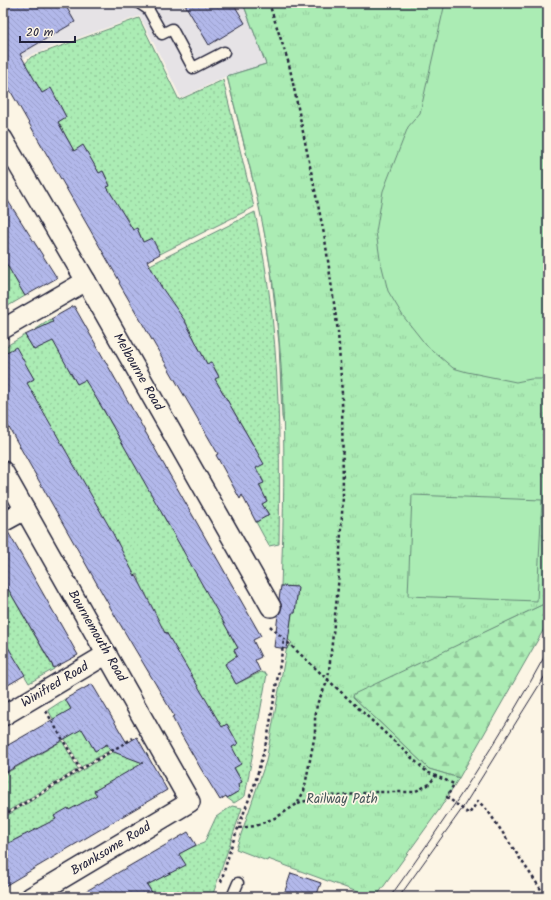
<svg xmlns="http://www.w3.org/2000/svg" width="551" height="900" font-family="Kalam,sans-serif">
<defs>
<pattern id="grass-dots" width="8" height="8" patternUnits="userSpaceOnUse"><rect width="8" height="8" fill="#abecb4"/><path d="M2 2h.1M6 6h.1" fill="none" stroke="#93ca9c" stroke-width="1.8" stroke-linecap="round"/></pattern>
<pattern id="forest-firs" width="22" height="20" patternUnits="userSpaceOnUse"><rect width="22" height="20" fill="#abecb4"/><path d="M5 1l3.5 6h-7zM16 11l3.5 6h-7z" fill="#93ca9c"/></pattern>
<pattern id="park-tufts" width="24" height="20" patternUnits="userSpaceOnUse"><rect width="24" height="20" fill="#abecb4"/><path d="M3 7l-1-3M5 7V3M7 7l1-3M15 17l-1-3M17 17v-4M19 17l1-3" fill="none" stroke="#93ca9c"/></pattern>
<pattern id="building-back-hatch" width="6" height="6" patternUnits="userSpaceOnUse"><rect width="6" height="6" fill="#b2b8ea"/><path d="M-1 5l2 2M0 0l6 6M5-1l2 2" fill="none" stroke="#999eca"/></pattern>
</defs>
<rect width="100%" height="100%" fill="#fcf5e5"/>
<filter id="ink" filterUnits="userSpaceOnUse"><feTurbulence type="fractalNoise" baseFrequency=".025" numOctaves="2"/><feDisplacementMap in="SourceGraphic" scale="8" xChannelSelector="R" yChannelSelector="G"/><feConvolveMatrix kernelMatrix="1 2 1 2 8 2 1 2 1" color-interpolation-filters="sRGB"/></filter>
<g filter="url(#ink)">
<polygon fill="#e6e3e6" points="3,3 243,3 266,64 227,76 181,98 140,16 33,54 3,69"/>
<g fill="url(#grass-dots)" stroke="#668778">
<polygon points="139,18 179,100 223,80 254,207 160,254 143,242 137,228 133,230 125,215 115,221 115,202 107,187 110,185 103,171 99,173 83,146 74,151 58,122 66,117 51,89 42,93 25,64 31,57"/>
<path d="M255,212C262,246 268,281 272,316C280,392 280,468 279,544L269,546L256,522L267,516L268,513L262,504L267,501L259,485L264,482L256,468V450L215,379L219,376L211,362L207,364L185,321L150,284L157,279L150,265Z"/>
<polygon points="3,258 25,296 3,309"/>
<polygon points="51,319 68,349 61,354 77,384 85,379 152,493 168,525 192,564 238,648 234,650 237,656 225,664 236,684 261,672 267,674 245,796 234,803 227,798 239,791 238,784 242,782 234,767 241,763 235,753 223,759 219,754 238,744 227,724 210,735 182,675 189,672 166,632 160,635 131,585 140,580 137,574 134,576 26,384 34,379 30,372 14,381 12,360 7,351 3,354 3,348 25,335 34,350 40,347 32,332"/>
<polygon points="3,580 54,669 29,683 11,653 3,658"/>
<polygon points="65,699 95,751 107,744 110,750 81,767 48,710"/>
<polygon points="62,741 78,769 3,814 3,775"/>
<polygon points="141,746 148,756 143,760 141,766 94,791 100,800 54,816 58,824 29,842 24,835 3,846 3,818 116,750"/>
<polygon points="232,806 242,808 212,897 147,897 153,894 147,884 178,852 204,843 216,817"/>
</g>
<polygon fill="url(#forest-firs)" stroke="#668778" points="243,3 296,3 354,693 548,602 548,622 459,778 429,769 353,697 282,417 279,343 271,271 261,213 227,76 266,64"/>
<path fill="url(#park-tufts)" stroke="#668778" d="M243,3H548V602L354,694L353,697L429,769L459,778L439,810L376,897H371L268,859L267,861L236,849L266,761L287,646L288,647L292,643L276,628L289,630L292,613H295L298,587L281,586C285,482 287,374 271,271C261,205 243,141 227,76L266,64Z"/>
<g fill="#abecb4" stroke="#668778">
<polygon points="445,3 548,3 548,379 531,379 516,382 467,372 453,368 426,345 403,316 388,291 380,259 376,232 383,191 408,127 420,113"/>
<polygon points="412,495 542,500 537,601 408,596"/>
</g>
<g fill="url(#building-back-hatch)" stroke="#22223b">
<polygon points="3,3 64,3 75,22 20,54 42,93 51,88 66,117 58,122 74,151 83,145 99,173 103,171 110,186 107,187 133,230 137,228 143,242 152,238 160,254 147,261 162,288 185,321 207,364 211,362 219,377 215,379 264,464 256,468 264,483 259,485 267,501 262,504 269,515 256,522 242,495 240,499 216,455 218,454 119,283 120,282 3,78"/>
<polygon points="184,3 233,3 245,23 209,45"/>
<polygon points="3,193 57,278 25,296 3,258"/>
<polygon points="74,306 261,636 253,640 261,657 255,660 260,671 236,684 225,664 237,656 234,650 238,648 103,409 85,380 77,384 53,341 34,350 25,335 53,322 51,319"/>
<polygon points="16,347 34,379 27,383 110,528 135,576 136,575 165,633 166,632 222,727 227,724 238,744 232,747 241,764 234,768 242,782 238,784 239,791 227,798 226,796 220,800 201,769 179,731 172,717 174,716 155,683 114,614 3,417 3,354"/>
<polygon points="8,532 78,655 54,668 3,580 3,533"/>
<polygon points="281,586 298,587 295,613 292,613 287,649 274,647 278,615 282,607 279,599"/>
<polygon points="3,639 25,675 3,688"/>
<polygon points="92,684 127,743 137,737 167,790 3,887 3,846 56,819 54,816 68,808 69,810 97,795 94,791 143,763 111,751 107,744 95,751 82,729 3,774 3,748 71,709 65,699"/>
<polygon points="188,832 196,845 179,854 186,865 147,885 155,897 76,897"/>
<polygon points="291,873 321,883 316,897 283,897"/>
</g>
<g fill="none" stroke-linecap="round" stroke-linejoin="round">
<defs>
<g id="service">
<polyline points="139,3 148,9 162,34 172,29 193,68 224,52"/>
<polyline points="232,897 238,883"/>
</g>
<g id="minor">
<polyline points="3,139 86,281 271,607"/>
<polyline points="3,329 86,281"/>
<polyline points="3,471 190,802 31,897"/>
<polyline points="3,522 25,510"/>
<polyline points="3,716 107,654"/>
</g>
</defs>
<use href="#service" stroke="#22223b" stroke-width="13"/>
<use href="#minor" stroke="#22223b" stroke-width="22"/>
<g stroke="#22223b" stroke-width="2.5" stroke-dasharray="3 3" stroke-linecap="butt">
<polyline points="270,626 427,772 454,784 447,797 469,814 478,801 488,811 546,897"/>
<polyline points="46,711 80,769"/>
<polyline points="298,804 313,798 328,795 340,796 372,792 414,792 428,785 436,776"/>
<polyline points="3,816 133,738"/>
<polyline points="239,828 255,826 277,817 297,804 304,791 315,734 315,719 317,704 328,680 338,587 343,496 342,394 338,332 325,239 289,64 269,3"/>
<polyline points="221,882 231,847 255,783 268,735 284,640"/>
</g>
<use href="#service" stroke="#fcf5e5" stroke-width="10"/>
<use href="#minor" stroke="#fcf5e5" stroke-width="19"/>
<g stroke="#22223b" stroke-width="1">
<path d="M390,897C447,818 502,736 548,650"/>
<polyline points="399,897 462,809 548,671"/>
</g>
</g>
</g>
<g text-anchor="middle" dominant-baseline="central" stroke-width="3.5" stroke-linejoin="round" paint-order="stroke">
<g font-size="13" fill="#22223b" stroke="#fcf5e5">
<text transform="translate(138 372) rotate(60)">Melbourne Road</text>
<text transform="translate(97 636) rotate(60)">Bournemouth Road</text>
<text transform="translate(55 685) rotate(-31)">Winifred Road</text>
<text transform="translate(111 849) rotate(-31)">Branksome Road</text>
</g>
<g font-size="13" fill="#445459" stroke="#fcf5e5">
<text x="342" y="799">Railway Path</text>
</g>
</g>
<rect width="551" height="900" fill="none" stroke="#fcf5e5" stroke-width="16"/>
<rect x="8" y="8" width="535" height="884" fill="none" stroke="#22223b" stroke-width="1.5" filter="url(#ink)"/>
<path d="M20 36v6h55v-6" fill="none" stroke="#22223b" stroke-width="2"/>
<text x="26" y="36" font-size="12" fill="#22223b" stroke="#fcf5e5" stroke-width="3" paint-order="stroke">20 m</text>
</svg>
